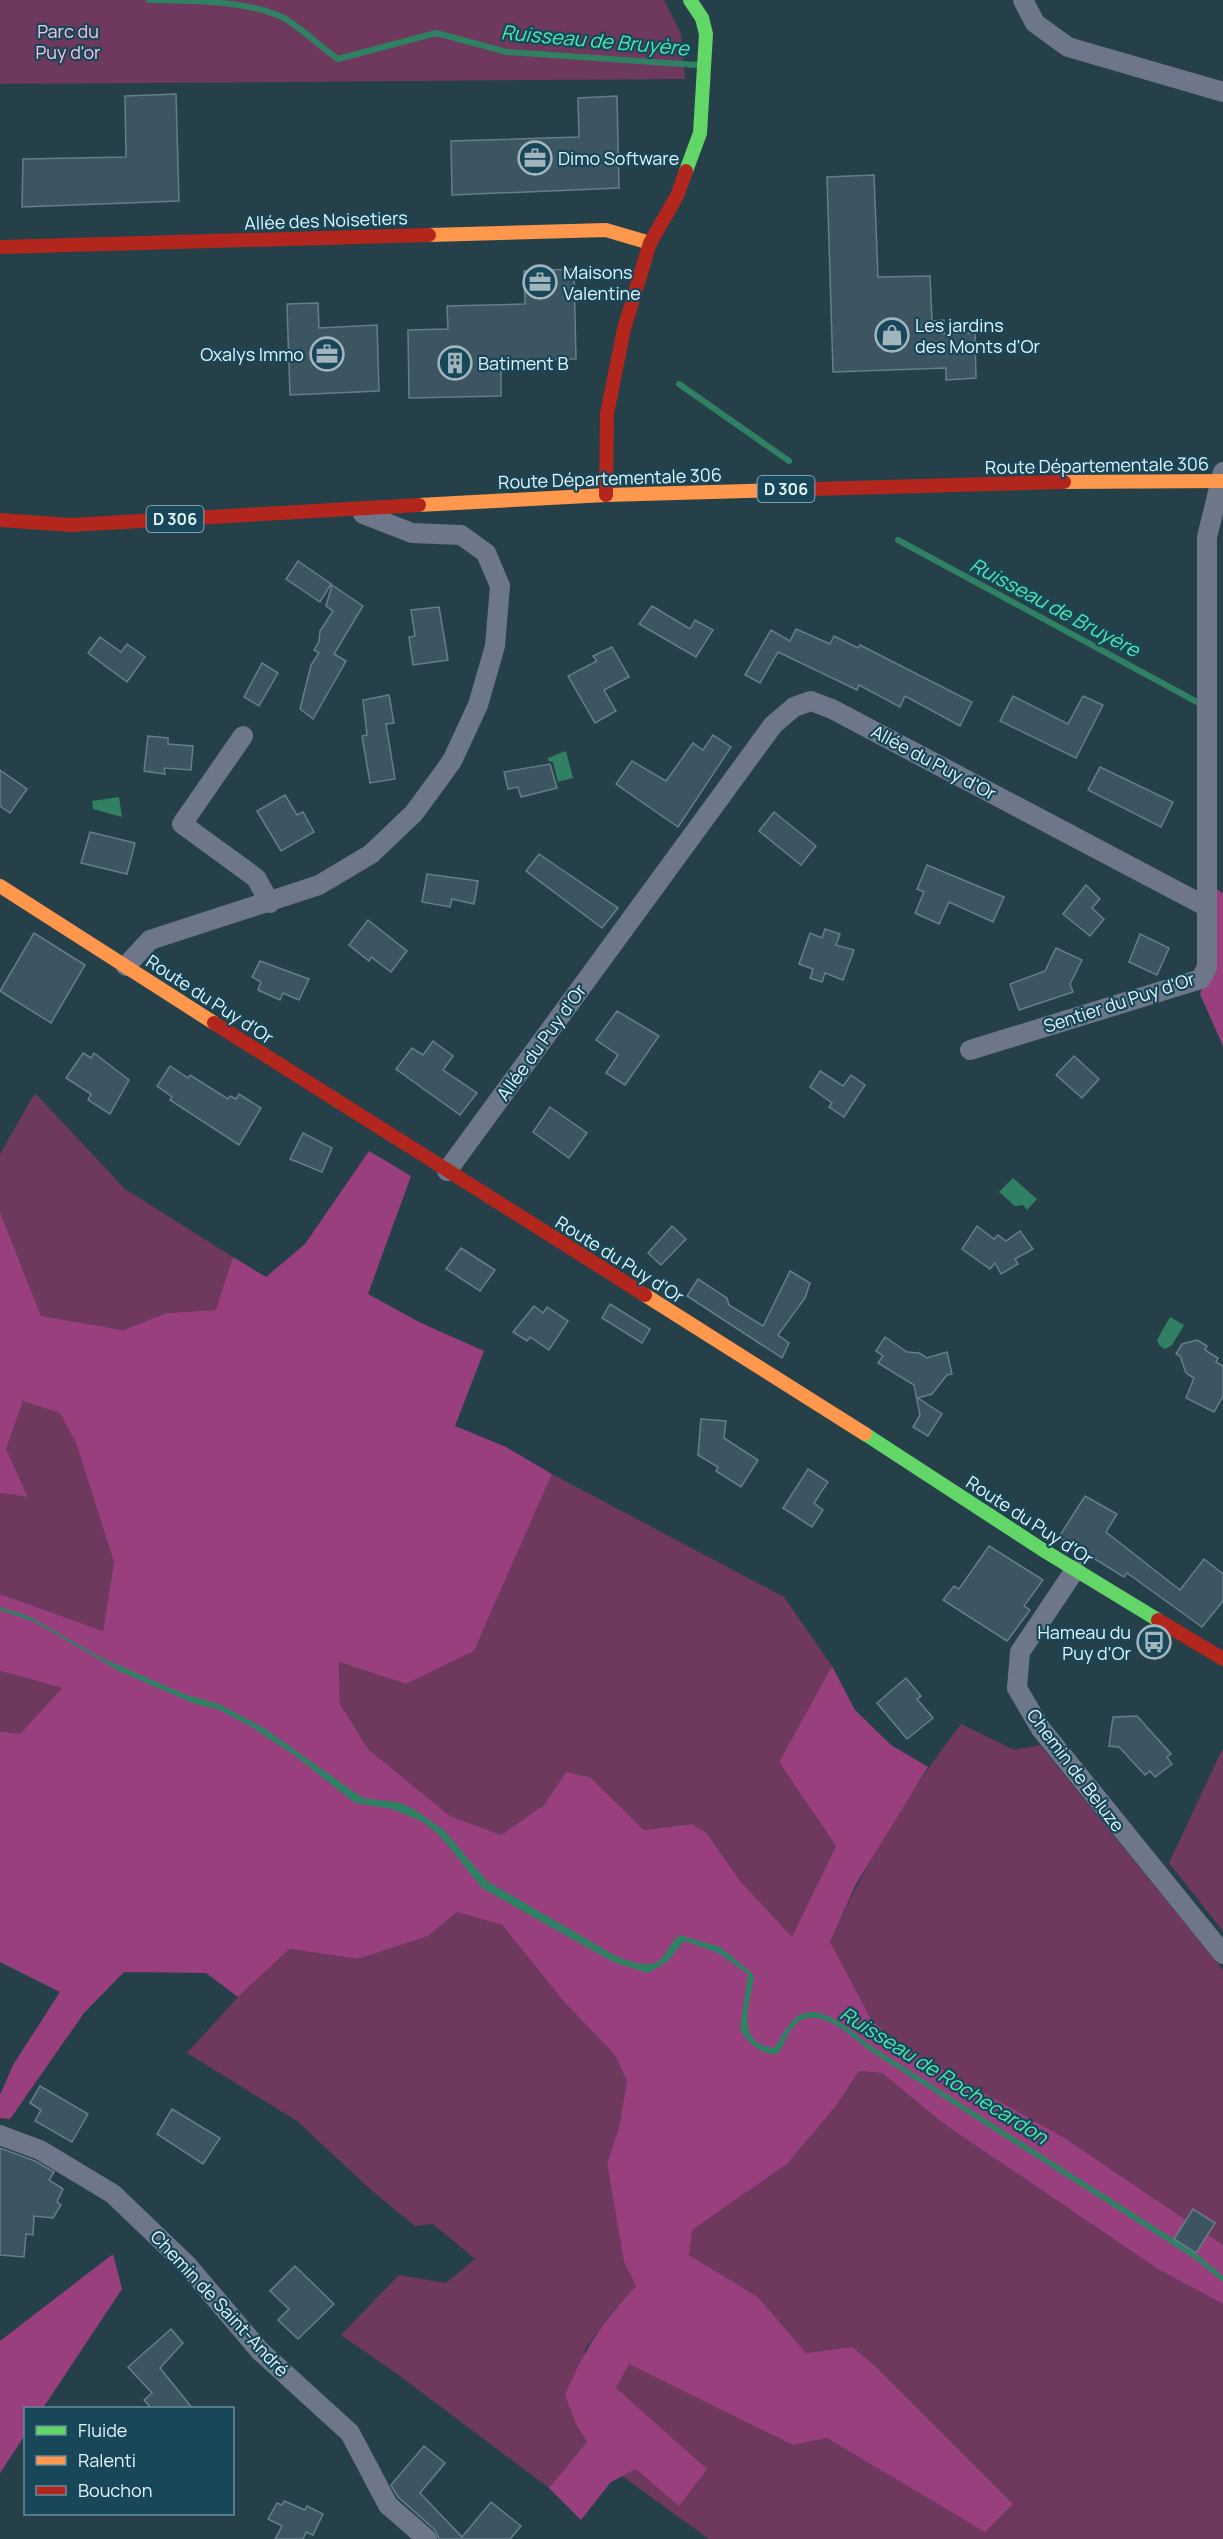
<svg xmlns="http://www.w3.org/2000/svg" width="1223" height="2539" font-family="Manrope,sans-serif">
<rect width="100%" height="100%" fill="#264049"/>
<g fill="#6e395d">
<polygon points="0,0 664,0 681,34 685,79 0,84"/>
<polygon points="35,1093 125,1189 233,1257 217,1310 167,1313 123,1330 41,1316 0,1212 0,1154"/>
<polygon points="23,1400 60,1413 76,1442 114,1562 103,1631 0,1594 0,1493 28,1497 6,1449"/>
<polygon points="552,1474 784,1597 832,1666 779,1762 836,1846 792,1938 740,1881 707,1833 692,1824 644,1830 590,1777 566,1772 544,1805 501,1835 450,1816 368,1749 340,1704 339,1662 406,1684 474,1651"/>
<polygon points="0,1671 62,1688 20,1734 0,1731"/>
<path d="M961,1724L1014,1750L1040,1745L1223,1970V2245L1063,2137L897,2044L871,2019L830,1943C864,1864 909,1792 961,1724Z"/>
<polygon points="1222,1750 1223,1750 1223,1931 1169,1863"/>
<polygon points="457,1912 502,1925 565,2003 615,2055 627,2081 619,2127 607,2163 624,2262 636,2286 613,2311 585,2349 576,2424 587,2442 549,2488 400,2376 341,2335 399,2275 446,2283 475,2259 433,2224 415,2226 371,2190 297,2121 187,2053 238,1997 288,1949 358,1959 428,1936"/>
<polygon points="859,2071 882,2073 944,2124 1158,2269 1223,2304 1223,2539 709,2539 622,2476 636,2469 616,2388 629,2363 793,2445 827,2438 902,2481 1013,2504 872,2363 852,2347 806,2353 758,2297 689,2255 691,2230 787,2164 836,2106"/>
</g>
<g fill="#9a3f7d">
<polygon points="1215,888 1223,893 1223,1046 1200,994 1217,951"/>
<path d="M369,1151L411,1176L368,1294L421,1323L484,1351L455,1426L506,1447L552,1474L474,1651L406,1684L339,1662L340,1704L368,1749L450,1816L501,1835L544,1805L566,1772L590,1777L644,1830L692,1824L707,1833L740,1881L792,1937L836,1846L779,1762L832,1666L855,1710L891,1745L928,1767L856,1884L830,1942L871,2019L897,2044L1063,2137L1223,2245V2304L1158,2269L944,2124L882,2073L859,2071L836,2106L787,2164L692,2230L689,2255L758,2297L806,2353L852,2347L872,2363L1013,2504L985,2532L827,2438L793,2445L629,2364L616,2388L707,2469L679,2506L636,2469L611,2482L581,2520L549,2488L587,2442L576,2424L565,2395C585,2349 601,2323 636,2286L624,2262L607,2163L619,2127L627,2081L615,2055L565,2003L502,1925L457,1912L428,1936L358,1959L289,1949L238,1997L206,1973L124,1972L84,2013L10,2119L0,2118V2095L13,2065L60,1992L0,1962V1731L20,1734L62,1688L0,1671V1594L103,1631L114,1562L76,1443L60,1413L23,1401L6,1449L28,1497L0,1493V1212L41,1316L123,1330L167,1313L216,1310L233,1257L266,1277L305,1244Z"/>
<polygon points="113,2254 122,2289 43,2408 26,2408 25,2435 0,2473 0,2341"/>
</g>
<g fill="#308063">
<polygon points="566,751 573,778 558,782 553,762 548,761 548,758"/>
<polygon points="119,797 122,817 93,809 92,801"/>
<polygon points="1013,1178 1037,1199 1027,1210 1023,1205 1015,1206 999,1192"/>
<polygon points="1170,1317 1184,1325 1172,1345 1165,1349 1159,1345 1157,1340"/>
<path d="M0,1607L29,1616L98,1656L184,1694L219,1704L264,1728L363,1798L397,1802L412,1808L444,1830L487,1881L614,1955C627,1961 652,1971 663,1957C669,1948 672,1941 680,1935L720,1947L751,1972L754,1978C750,2004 734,2043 774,2048C780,2040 785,2029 792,2021C817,1995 852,2033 873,2047L1196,2253L1223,2276V2282L1196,2260L870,2051C851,2037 816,2001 793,2027C786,2035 784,2048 777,2054C762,2055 745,2042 740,2028L748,1974L718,1953L684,1941L667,1962L648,1973L613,1962L482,1888L440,1836L423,1822L392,1809L355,1803L294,1755L250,1726L217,1709L195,1704L119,1671L35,1622L0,1610Z"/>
</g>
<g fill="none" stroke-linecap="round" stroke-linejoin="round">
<g stroke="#308063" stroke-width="6">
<path d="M149,0C192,1 244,0 282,17C302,28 319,46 338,59L436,33L507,52L697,65"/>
<polyline points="679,384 789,461"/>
<polyline points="898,540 1197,702"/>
</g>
</g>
<g fill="#3d5461" stroke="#667d8b" stroke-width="1.5">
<polygon points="176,94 179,201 22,207 23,159 126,157 125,96"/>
<polygon points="617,96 619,188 452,195 451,141 579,137 578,98"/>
<polygon points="874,175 878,277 930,276 932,321 944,320 944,334 975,333 976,378 946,380 946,368 833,372 827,177"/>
<polygon points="574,269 576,359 501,361 501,396 409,398 408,330 448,329 447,306 525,304 524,271"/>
<polygon points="318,303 319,328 377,325 379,391 290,395 287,304"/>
<polygon points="298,561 331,584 320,602 286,579"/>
<polygon points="332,585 363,606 334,654 346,661 313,719 300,709 311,665 319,653 314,650 319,642 320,631 333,611 326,606"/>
<polygon points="652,606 690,629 695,620 713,630 696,657 639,624"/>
<polygon points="439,607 448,660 413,665 409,637 415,636 411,610"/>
<polygon points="796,629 830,644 834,636 858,648 860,645 972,702 960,726 905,696 900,707 859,685 857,690 778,652 760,683 745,675 771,630 790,641"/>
<polygon points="100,637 121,652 127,644 145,657 127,682 88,653"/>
<polygon points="612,647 629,677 604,690 616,711 595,723 568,676 597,661 593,656"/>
<polygon points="262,663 278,673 259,706 244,697"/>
<polygon points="389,695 394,723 386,724 395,779 370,783 362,736 367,735 363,700"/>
<polygon points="1013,696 1068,724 1083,696 1103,705 1076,758 1000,721"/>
<polygon points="713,735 731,747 678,827 616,784 632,761 666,781 693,743 703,750"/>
<polygon points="148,736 168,738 168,744 193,746 191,770 164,768 165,774 144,771"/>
<polygon points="550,764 557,788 521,797 518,787 508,789 504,772"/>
<polygon points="1100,767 1173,802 1161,827 1088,790"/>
<polygon points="0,770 27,789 10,813 0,806"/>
<polygon points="285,795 297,815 303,812 314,832 281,851 257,811"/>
<polygon points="774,812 816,846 801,865 759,831"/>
<polygon points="90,832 135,843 127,874 81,863"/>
<polygon points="539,854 618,908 602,928 526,871"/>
<polygon points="927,865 1004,897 993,922 949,902 939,924 915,913 924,892 917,889"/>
<polygon points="427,874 478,881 474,904 452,899 450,907 422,902"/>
<polygon points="1086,885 1100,899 1092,908 1104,919 1090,936 1063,914"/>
<polygon points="368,920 407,951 391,972 371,957 369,961 349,945"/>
<polygon points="825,929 840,934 836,945 854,950 843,980 825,973 822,982 810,978 813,969 799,964 810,933 822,938"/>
<polygon points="34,933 85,965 51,1023 0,991"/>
<polygon points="1140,934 1169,948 1157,975 1129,962"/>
<polygon points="1056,948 1082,960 1070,984 1073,992 1019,1010 1010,984 1045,971"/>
<polygon points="260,961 309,979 299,1000 283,993 280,1000 258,990 261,982 252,977"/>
<polygon points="617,1011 659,1036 625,1085 606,1073 618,1055 596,1040"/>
<polygon points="433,1041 453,1056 443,1070 477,1093 460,1115 396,1069 412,1048 423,1055"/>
<polygon points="83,1053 91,1058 94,1053 129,1080 110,1114 88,1100 91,1094 66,1078"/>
<polygon points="1074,1056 1099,1079 1082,1098 1056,1075"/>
<polygon points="170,1066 188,1078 190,1075 228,1099 230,1096 236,1099 239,1094 261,1108 239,1145 170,1100 172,1097 157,1086"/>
<polygon points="820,1071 843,1086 851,1075 865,1085 844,1117 829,1107 832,1103 810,1087"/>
<polygon points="550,1107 587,1133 569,1158 533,1132"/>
<polygon points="303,1133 332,1148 322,1172 290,1159"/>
<polygon points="672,1226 686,1239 661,1265 648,1253"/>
<polygon points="977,1226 994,1239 998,1235 1006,1241 1020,1231 1033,1249 1015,1259 1018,1264 1001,1274 995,1263 990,1269 962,1249"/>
<polygon points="461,1248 495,1270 480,1291 446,1269"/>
<polygon points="790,1271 810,1283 805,1298 778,1335 789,1343 782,1358 687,1296 698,1279 727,1298 729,1305 763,1326"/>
<polygon points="610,1304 650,1329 642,1343 602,1318"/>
<polygon points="534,1306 543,1313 547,1307 568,1321 549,1350 530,1337 527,1341 513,1332"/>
<polygon points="885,1337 907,1352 919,1353 927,1358 947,1352 952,1374 947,1375 932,1394 918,1398 942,1414 928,1436 913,1427 920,1415 914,1385 878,1363 883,1356 876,1351"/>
<polygon points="1197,1340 1207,1346 1205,1350 1218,1358 1216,1362 1223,1366 1223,1396 1214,1412 1186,1398 1194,1378 1186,1373 1180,1356 1176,1354 1182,1344"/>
<polygon points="701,1419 726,1421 724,1438 758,1460 741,1487 716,1471 718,1467 698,1455"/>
<polygon points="808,1469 828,1482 814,1503 823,1510 812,1527 783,1508"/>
<polygon points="1085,1496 1117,1514 1106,1532 1180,1590 1204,1559 1223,1574 1223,1601 1202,1627 1127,1573 1124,1577 1059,1537"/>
<polygon points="989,1546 1043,1580 1024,1606 1030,1610 1007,1641 943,1600 954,1586 959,1589"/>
<polygon points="906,1678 921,1696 917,1699 933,1718 907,1739 877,1703"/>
<polygon points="1137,1716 1171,1754 1167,1757 1172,1764 1155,1777 1150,1771 1145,1775 1119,1747 1109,1746 1113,1717"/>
<polygon points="40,2086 88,2114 72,2142 35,2121 41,2110 30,2103"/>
<polygon points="172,2109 220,2138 203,2164 157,2134"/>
<polygon points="0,2148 35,2161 54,2172 49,2180 63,2189 57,2202 61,2205 53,2218 34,2216 33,2235 26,2234 24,2257 0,2255"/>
<polygon points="1193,2209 1215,2223 1196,2253 1174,2239"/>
<polygon points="295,2266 334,2304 298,2339 278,2320 289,2309 270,2291"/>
<polygon points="171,2329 183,2343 160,2368 193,2409 152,2409 144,2400 152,2393 128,2367"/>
<polygon points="424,2446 445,2463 420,2493 462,2537 491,2502 521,2526 510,2539 439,2539 435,2530 398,2497 391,2485"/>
<polygon points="284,2501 305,2510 307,2506 323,2514 313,2535 306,2532 303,2539 275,2539 282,2526 268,2519 277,2503 282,2505"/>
</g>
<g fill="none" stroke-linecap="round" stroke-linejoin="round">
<g stroke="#6e778a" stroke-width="20">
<polyline points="1023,0 1035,23 1068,47 1223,92"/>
<polyline points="243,736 182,824 256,878 270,903"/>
<polyline points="126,966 150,940 319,885 371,854 414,813 452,761 478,705 495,646 500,586 486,553 461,535 412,533 363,514"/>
<polyline points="970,1050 1201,979 1207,967 1207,907"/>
<polyline points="447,1171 773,725 794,707 811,701 832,709 1207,907 1207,537 1223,472"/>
<polyline points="1075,1570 1020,1652 1017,1688 1041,1729 1223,1954"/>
<polyline points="0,2135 40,2150 113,2194 187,2265 260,2351 350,2433 388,2505 427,2539"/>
</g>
<g stroke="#63d668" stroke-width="14">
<polyline points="686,171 700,133 706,34 702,18 690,0"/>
<polyline points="865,1434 1043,1550 1158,1620"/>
</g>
<g stroke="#ff974d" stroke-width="14">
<polyline points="429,235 606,230 650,243"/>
<polyline points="1064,482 1223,481"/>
<polyline points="419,505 606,495 778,490"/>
<polyline points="0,886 214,1023"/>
<polyline points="645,1295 865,1434"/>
</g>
<g stroke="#b3261e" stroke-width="14">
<polyline points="0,247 429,235"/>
<polyline points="778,490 1064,482"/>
<polyline points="606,495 607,414 624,329 650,243 677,196 686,171"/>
<polyline points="0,520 71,525 419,505"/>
<polyline points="214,1023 645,1295"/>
<polyline points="1158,1620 1223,1659"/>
</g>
</g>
<defs>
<symbol id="office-ring" viewBox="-11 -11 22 22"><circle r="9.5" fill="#174758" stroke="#a2b5bc" stroke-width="1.5"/><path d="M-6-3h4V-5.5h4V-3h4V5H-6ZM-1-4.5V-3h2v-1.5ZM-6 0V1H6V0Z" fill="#a2b5bc"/></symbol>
<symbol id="shop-ring" viewBox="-11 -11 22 22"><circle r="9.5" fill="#174758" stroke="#a2b5bc" stroke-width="1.5"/><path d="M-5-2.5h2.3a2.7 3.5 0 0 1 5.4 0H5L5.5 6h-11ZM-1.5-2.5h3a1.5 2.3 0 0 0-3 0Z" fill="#a2b5bc"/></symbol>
<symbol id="building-ring" viewBox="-11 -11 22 22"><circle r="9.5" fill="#174758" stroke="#a2b5bc" stroke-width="1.5"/><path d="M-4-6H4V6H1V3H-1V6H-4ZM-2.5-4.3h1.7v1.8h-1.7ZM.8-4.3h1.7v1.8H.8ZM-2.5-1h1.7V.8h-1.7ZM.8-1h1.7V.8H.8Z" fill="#a2b5bc"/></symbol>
<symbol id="bus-ring" viewBox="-11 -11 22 22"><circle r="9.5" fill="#174758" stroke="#a2b5bc" stroke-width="1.5"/><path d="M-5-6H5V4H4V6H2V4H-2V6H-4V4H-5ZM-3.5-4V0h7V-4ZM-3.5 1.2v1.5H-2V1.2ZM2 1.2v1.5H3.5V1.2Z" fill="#a2b5bc"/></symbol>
</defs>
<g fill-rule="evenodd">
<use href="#office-ring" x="516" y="139" width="38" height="38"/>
<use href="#office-ring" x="521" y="263" width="38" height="38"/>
<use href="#shop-ring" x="873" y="316" width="38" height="38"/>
<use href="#office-ring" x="308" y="335" width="38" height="38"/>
<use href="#building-ring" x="436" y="344" width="38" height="38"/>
<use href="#bus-ring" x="1135" y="1623" width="38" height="38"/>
</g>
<g text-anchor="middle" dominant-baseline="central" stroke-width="4.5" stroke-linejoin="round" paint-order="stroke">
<g fill="#174758" stroke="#a6c0c9" stroke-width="1.5">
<rect x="757.5" y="476" width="57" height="26" rx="4.5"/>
<rect x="146.5" y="506" width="57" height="26" rx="4.5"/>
</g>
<g font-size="16" font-weight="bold" fill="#e4f4fa">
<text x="786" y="489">D 306</text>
<text x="175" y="519">D 306</text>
</g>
<g font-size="18" fill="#fbc2e2" stroke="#174758">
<text x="68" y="31">Parc du<tspan x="68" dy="21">Puy d'or</tspan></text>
</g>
<g font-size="18" fill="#e4f4fa" stroke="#174758" text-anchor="start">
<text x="558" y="158">Dimo Software</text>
<text x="563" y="272">Maisons<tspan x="563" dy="21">Valentine</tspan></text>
<text x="915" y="325">Les jardins<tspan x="915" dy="21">des Monts d'Or</tspan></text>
<text x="304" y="354" text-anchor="end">Oxalys Immo</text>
<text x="478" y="363">Batiment B</text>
<text x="1131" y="1632" text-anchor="end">Hameau du<tspan x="1131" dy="21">Puy d'Or</tspan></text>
</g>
<g font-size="18" fill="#e4f4fa" stroke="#174758">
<text transform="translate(326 220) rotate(-2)">Allée des Noisetiers</text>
<text transform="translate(1097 465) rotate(-1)">Route Départementale 306</text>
<text transform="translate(610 478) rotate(-2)">Route Départementale 306</text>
<text transform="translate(934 762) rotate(28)">Allée du Puy d'Or</text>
<text transform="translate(210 999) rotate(33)">Route du Puy d'Or</text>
<text transform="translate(1119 1002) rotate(-18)">Sentier du Puy d'Or</text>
<text transform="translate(541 1042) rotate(-54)">Allée du Puy d'Or</text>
<text transform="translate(620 1259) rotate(32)">Route du Puy d'Or</text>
<text transform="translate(1030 1520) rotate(33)">Route du Puy d'Or</text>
<text transform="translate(1076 1770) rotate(53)">Chemin de Beluze</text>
<text transform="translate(220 2303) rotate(47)">Chemin de Saint-André</text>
</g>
<g font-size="20" font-style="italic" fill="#4de8ae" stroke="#174758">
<text transform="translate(595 40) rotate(5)">Ruisseau de Bruyère</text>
<text transform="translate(1055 607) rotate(28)">Ruisseau de Bruyère</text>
<text transform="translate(944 2075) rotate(32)">Ruisseau de Rochecardon</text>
</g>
</g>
<rect x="24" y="2407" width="210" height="108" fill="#174758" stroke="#698c99" stroke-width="1.5"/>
<rect x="36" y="2426" width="30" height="9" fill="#63d668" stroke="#698c99" stroke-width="1.5"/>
<text x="78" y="2437" font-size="18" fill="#e4f4fa">Fluide</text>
<rect x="36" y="2456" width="30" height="9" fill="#ff974d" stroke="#698c99" stroke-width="1.5"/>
<text x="78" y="2467" font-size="18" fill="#e4f4fa">Ralenti</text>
<rect x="36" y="2486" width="30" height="9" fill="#b3261e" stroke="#698c99" stroke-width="1.5"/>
<text x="78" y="2497" font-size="18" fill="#e4f4fa">Bouchon</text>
</svg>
